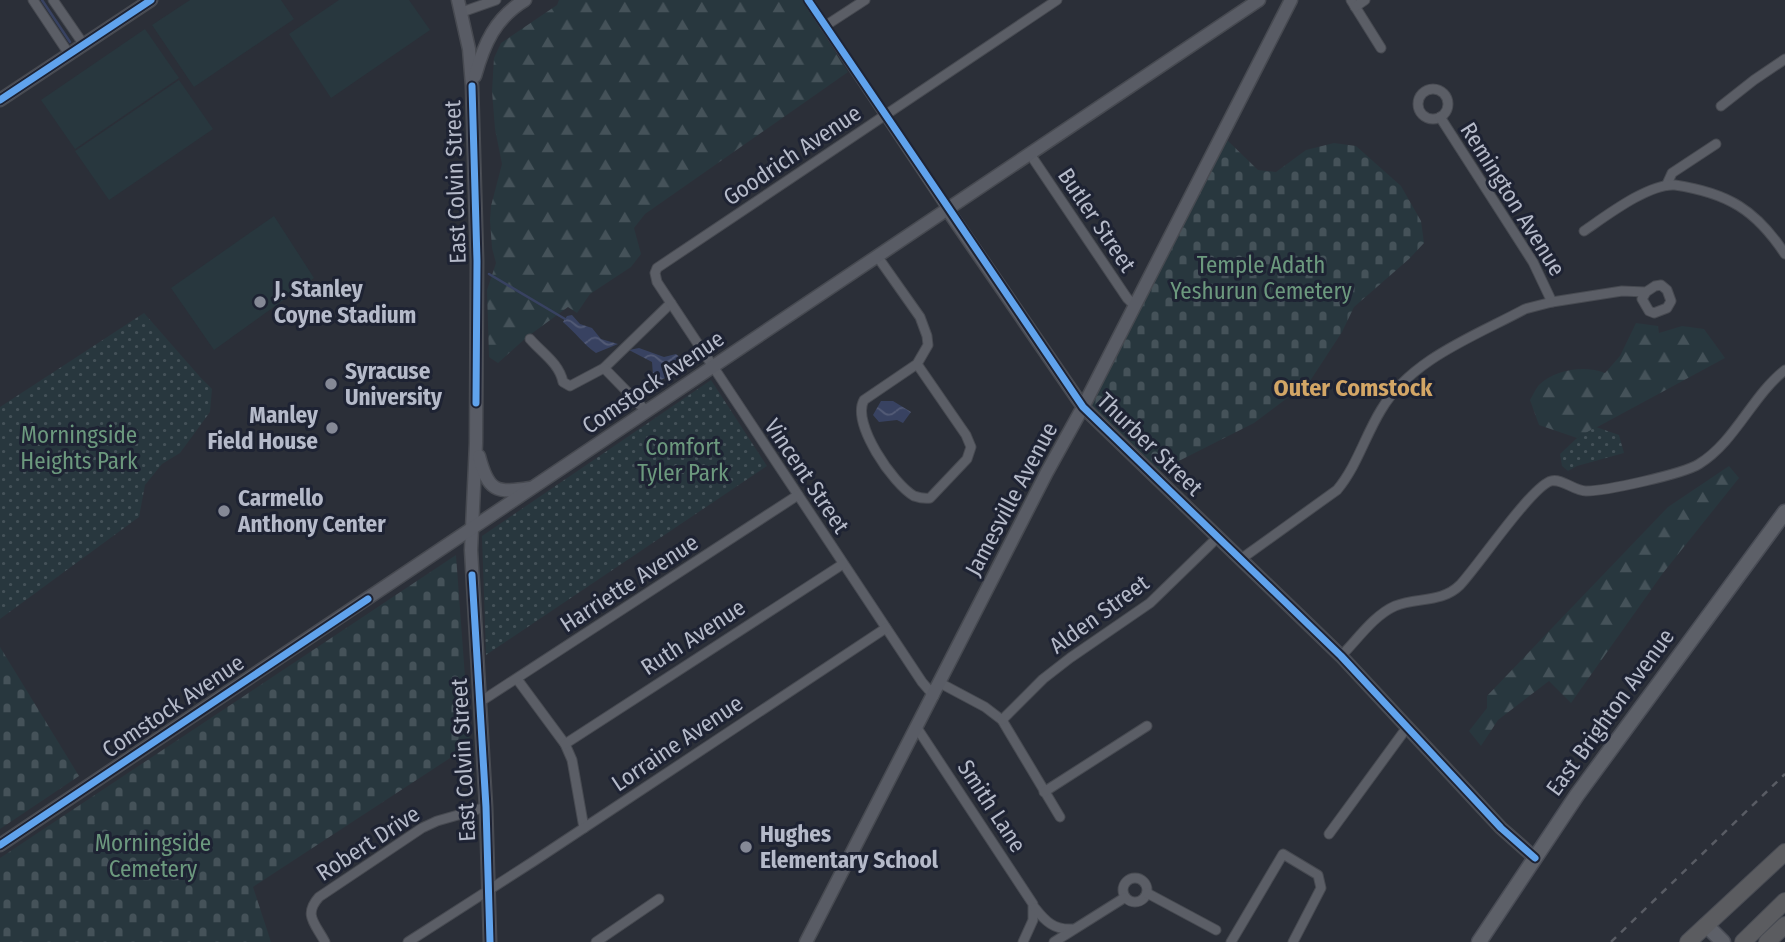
<svg xmlns="http://www.w3.org/2000/svg" width="1785" height="942" font-family="'Fira Sans Condensed',sans-serif">
<defs>
<pattern id="forest-firs" width="22" height="20" patternUnits="userSpaceOnUse" patternTransform="scale(1.75)"><rect width="22" height="20" fill="#28373e"/><path d="M5 1l3.5 6h-7zM16 11l3.5 6h-7z" fill="#455259"/></pattern>
<pattern id="cemetery-stones" width="16" height="16" patternUnits="userSpaceOnUse" patternTransform="scale(1.75)"><rect width="16" height="16" fill="#28373e"/><path d="M2 7V4a2 2 0 0 1 4 0v3zM10 15v-3a2 2 0 0 1 4 0v3z" fill="#455259"/></pattern>
<pattern id="park-dots" width="8" height="8" patternUnits="userSpaceOnUse" patternTransform="scale(1.75)"><rect width="8" height="8" fill="#28373e"/><path d="M2 2h.1M6 6h.1" fill="none" stroke="#455259" stroke-width="1.8" stroke-linecap="round"/></pattern>
<pattern id="water-waves" width="16" height="10" patternUnits="userSpaceOnUse" patternTransform="scale(1.75)"><rect width="16" height="10" fill="#384261"/><path d="M0 5q4-4 8 0t8 0" fill="none" stroke="#535b76"/></pattern>
</defs>
<rect width="100%" height="100%" fill="#2b2f38"/>
<g fill="#28373e">
<polygon points="190,0 281,0 294,19 194,87 152,25"/>
<polygon points="339,0 409,0 430,30 331,98 289,34"/>
<polygon points="145,29 179,78 75,149 41,100"/>
<polygon points="179,80 213,129 109,200 75,151"/>
<polygon points="274,216 314,278 214,350 171,288"/>
</g>
<g fill="url(#forest-firs)">
<polygon points="559,0 802,0 848,72 645,214 634,228 641,254 631,267 590,294 577,313 568,307 527,337 498,363 489,357 487,290 496,263 492,248 490,220 491,206 502,164 495,129 492,91 494,58 501,43 557,5"/>
<path d="M1636,323L1658,326L1659,333L1682,326L1704,329L1725,358L1577,438L1539,425L1530,400C1533,395 1536,388 1539,385C1555,369 1586,365 1605,373L1620,356Z"/>
<polygon points="1729,466 1739,478 1663,573 1571,703 1549,681 1498,720 1481,746 1469,731 1487,708 1487,696 1668,507"/>
</g>
<g fill="url(#cemetery-stones)">
<polygon points="1225,138 1258,170 1276,172 1306,150 1334,143 1356,146 1401,186 1421,221 1424,243 1409,259 1354,307 1342,332 1310,381 1254,423 1155,473 1091,407 1140,302"/>
<polygon points="456,555 470,745 253,887 271,942 0,942 0,858"/>
<polygon points="0,647 79,776 0,829"/>
</g>
<g fill="url(#park-dots)">
<polygon points="144,313 201,378 212,389 210,412 180,453 162,464 145,485 139,517 0,619 0,407"/>
<polygon points="711,380 767,466 486,655 482,536"/>
<polygon points="1596,427 1619,435 1624,453 1577,466 1568,471 1562,466 1560,454 1577,438"/>
</g>
<g fill="url(#water-waves)">
<path d="M572,315L580,324L592,328L601,339L618,344L596,353C584,345 575,332 563,322L567,316Z"/>
<path d="M639,348L664,357L676,354L684,361C679,371 671,375 661,380L653,375L652,362L629,350Z"/>
<polygon points="881,401 893,401 911,412 903,423 897,420 879,422 873,415"/>
</g>
<g fill="none" stroke-linecap="round" stroke-linejoin="round">
<g stroke="#384261" stroke-width="2.5">
<polyline points="42,0 70,42"/>
<polyline points="489,274 565,319"/>
</g>
<defs>
<g id="street">
<polyline points="33,0 69,54"/>
<polyline points="53,0 84,45"/>
<polyline points="808,0 947,209"/>
<polyline points="1351,0 1381,48"/>
<polyline points="1355,7 1365,0"/>
<polyline points="462,12 496,0"/>
<polyline points="825,26 865,0"/>
<circle cx="1433" cy="104" r="15"/>
<polyline points="1721,106 1754,80 1785,59"/>
<polyline points="1440,117 1533,262 1552,302"/>
<polyline points="1030,154 1127,298 1134,305"/>
<polyline points="1667,184 1672,173 1716,144"/>
<path d="M1584,231C1606,216 1649,183 1675,185C1728,193 1756,210 1785,254"/>
<path d="M877,256L920,317L927,336L928,345L917,364L864,400C851,423 893,484 914,496C920,498 925,499 930,498L967,459L971,447L966,435L917,364"/>
<path d="M530,339C542,353 559,363 563,382L570,386L604,368L671,303"/>
<polyline points="604,368 646,411"/>
<path d="M1241,559L1337,490C1357,466 1365,436 1381,410C1411,359 1475,336 1525,309L1552,302L1622,291L1646,292L1655,286L1661,285L1667,290L1671,301L1667,308L1654,313L1649,311L1642,299L1646,292"/>
<path d="M1341,656C1357,640 1374,615 1395,606C1417,597 1442,603 1460,585C1478,566 1532,486 1551,481C1562,478 1574,491 1586,491C1606,491 1683,474 1699,464C1735,442 1752,396 1785,370"/>
<polyline points="517,679 565,744 572,760 584,828"/>
<polyline points="940,683 985,707 1002,720 1060,817"/>
<polyline points="934,696 922,682 657,282 655,273 657,268 1057,0"/>
<polyline points="480,702 798,495"/>
<polyline points="1002,720 1043,679 1070,658 1150,603 1218,537"/>
<polyline points="917,728 1033,904 1033,920 1023,942"/>
<polyline points="565,744 843,564"/>
<polyline points="1044,792 1147,726"/>
<polyline points="1329,834 1408,726"/>
<circle cx="1135" cy="890" r="12"/>
<polyline points="1147,893 1216,930"/>
<path d="M1035,908C1045,921 1054,930 1072,929"/>
<path d="M325,942C315,923 303,915 319,897L422,828L437,821L486,807"/>
<polyline points="408,942 534,861 886,628"/>
<polyline points="596,942 659,899"/>
<polyline points="1054,942 1124,898"/>
<polyline points="1231,942 1283,854 1318,875 1321,888 1293,942"/>
</g>
<g id="secondary">
<polyline points="458,0 469,49 472,86 477,261 476,443 471,550 486,807 490,942"/>
<path d="M475,76C484,44 495,18 525,0"/>
<polyline points="0,100 151,0"/>
<polyline points="947,209 1083,407 1341,656 1501,828 1535,858"/>
<path d="M479,456C488,491 496,494 530,488"/>
<polyline points="0,845 1259,0"/>
<polyline points="806,942 1047,472 1083,407 1291,0"/>
</g>
<g id="primary">
<polyline points="1706,925 1723,942"/>
<polyline points="1479,942 1577,795 1785,512"/>
</g>
<g id="highway">
<polyline points="1688,942 1785,852"/>
<polyline points="1743,942 1785,901"/>
<polyline points="1767,942 1785,925"/>
</g>
</defs>
<use href="#street" stroke="#474a51" stroke-width="11"/>
<use href="#secondary" stroke="#474a51" stroke-width="15"/>
<use href="#primary" stroke="#494c55" stroke-width="17"/>
<use href="#highway" stroke="#484b53" stroke-width="18"/>
<use href="#street" stroke="#5b5e66" stroke-width="9"/>
<use href="#secondary" stroke="#595c65" stroke-width="12"/>
<use href="#primary" stroke="#5d6068" stroke-width="14"/>
<use href="#highway" stroke="#5b5c60" stroke-width="16"/>
<polyline stroke="#595c64" stroke-width="2.5" stroke-dasharray="7 7" stroke-linecap="butt" points="1611,942 1785,774"/>
<defs>
<g id="cycleway">
<polyline points="808,0 1083,407 1341,656 1501,828 1535,858"/>
<polyline points="472,86 477,261 476,403"/>
<polyline points="0,100 151,0"/>
<polyline points="472,575 486,807 490,942"/>
<polyline points="0,845 368,599"/>
</g>
</defs>
<use href="#cycleway" stroke="#1e2333" stroke-width="11"/>
<use href="#cycleway" stroke="#60a3ed" stroke-width="7"/>
</g>
<g fill="#858996" stroke="#1e2333" stroke-width="2.5">
<circle cx="260" cy="302" r="7"/>
<circle cx="331" cy="384" r="7"/>
<circle cx="332" cy="428" r="7"/>
<circle cx="224" cy="511" r="7"/>
<circle cx="746" cy="847" r="7"/>
</g>
<g text-anchor="middle" dominant-baseline="central" stroke-width="6" stroke-linejoin="round" paint-order="stroke">
<g font-size="23" fill="#b5bac9" stroke="#1e2333">
<text transform="translate(792 155) rotate(-34)">Goodrich Avenue</text>
<text transform="translate(455 182) rotate(-92)">East Colvin Street</text>
<text transform="translate(1513 199) rotate(58)">Remington Avenue</text>
<text transform="translate(1097 220) rotate(56)">Butler Street</text>
<text transform="translate(653 382) rotate(-34)">Comstock Avenue</text>
<text transform="translate(1150 444) rotate(44)">Thurber Street</text>
<text transform="translate(807 476) rotate(56)">Vincent Street</text>
<text transform="translate(1011 499) rotate(-62)">Jamesville Avenue</text>
<text transform="translate(629 583) rotate(-33)">Harriette Avenue</text>
<text transform="translate(1099 614) rotate(-36)">Alden Street</text>
<text transform="translate(693 637) rotate(-33)">Ruth Avenue</text>
<text transform="translate(173 706) rotate(-34)">Comstock Avenue</text>
<text transform="translate(1610 712) rotate(-54)">East Brighton Avenue</text>
<text transform="translate(677 743) rotate(-34)">Lorraine Avenue</text>
<text transform="translate(463 760) rotate(-93)">East Colvin Street</text>
<text transform="translate(992 806) rotate(57)">Smith Lane</text>
<text transform="translate(368 843) rotate(-33)">Robert Drive</text>
</g>
<g font-size="23" fill="#6c997e" stroke="#1e2333">
<text x="1261" y="265">Temple Adath<tspan x="1261" dy="26">Yeshurun Cemetery</tspan></text>
<text x="79" y="435">Morningside<tspan x="79" dy="26">Heights Park</tspan></text>
<text x="683" y="447">Comfort<tspan x="683" dy="26">Tyler Park</tspan></text>
<text x="153" y="843">Morningside<tspan x="153" dy="26">Cemetery</tspan></text>
</g>
<g font-size="23" font-weight="bold" fill="#b5bac9" stroke="#1e2333" text-anchor="start">
<text x="274" y="289">J. Stanley<tspan x="274" dy="26">Coyne Stadium</tspan></text>
<text x="345" y="371">Syracuse<tspan x="345" dy="26">University</tspan></text>
<text x="318" y="415" text-anchor="end">Manley<tspan x="318" dy="26">Field House</tspan></text>
<text x="238" y="498">Carmello<tspan x="238" dy="26">Anthony Center</tspan></text>
<text x="760" y="834">Hughes<tspan x="760" dy="26">Elementary School</tspan></text>
</g>
<g font-size="24" font-weight="bold" fill="#d3a666" stroke="#1e2333">
<text x="1353" y="388">Outer Comstock</text>
</g>
</g>
</svg>
